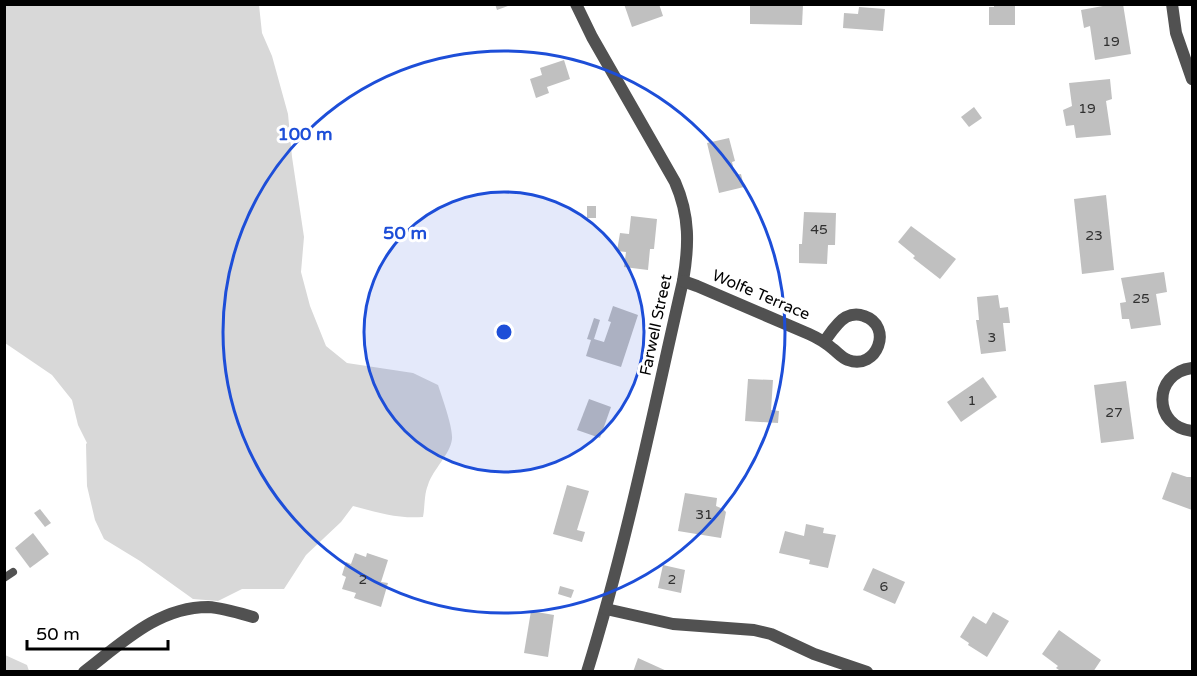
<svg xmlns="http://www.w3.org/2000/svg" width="1197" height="676" font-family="'Varela Round',sans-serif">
<rect width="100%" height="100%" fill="#fff"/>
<g fill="#d8d8d8">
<path d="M5,4L259,5L262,33L272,56L288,114L292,157L304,237L301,272L310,306L326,346L347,363L413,373L438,385C442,397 453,427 452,439C450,455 433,469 428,485C424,494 425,507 423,517C398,519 376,512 353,506L341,522L306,555L284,589H242L218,601L193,599L140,561L104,539L95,520L87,486L86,444L87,443L78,425L72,400L52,375L5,343Z"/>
<polygon points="5,655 27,665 29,671 5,671"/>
</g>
<g fill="#c0c0c0">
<polygon points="495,4 510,4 511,5 497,10"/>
<polygon points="624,4 659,4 663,16 632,27"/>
<polygon points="1114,4 1123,4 1131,54 1095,60 1090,26 1084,28 1081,10"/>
<polygon points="750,5 803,5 802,25 750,24"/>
<polygon points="994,5 1015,5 1015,25 989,25 989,7 994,7"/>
<polygon points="859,7 885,9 883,31 843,28 844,13 858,14"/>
<polygon points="564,60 570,79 547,87 549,93 536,98 530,79 542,75 540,68"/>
<polygon points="1110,79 1112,99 1106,101 1111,135 1076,138 1074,125 1066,126 1063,110 1072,106 1069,83"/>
<polygon points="974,107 982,118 969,127 961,117"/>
<polygon points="729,138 735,161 732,162 735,175 741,174 744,187 719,193 707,143"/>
<polygon points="1106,195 1114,270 1082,274 1074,199"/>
<rect x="587" y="206" width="9" height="12"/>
<polygon points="804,212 836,213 835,245 828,245 827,264 799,263 799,244 802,244"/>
<polygon points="631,216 657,219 654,249 650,249 648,270 624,267 626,252 617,251 620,233 629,234"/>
<polygon points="911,226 956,259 940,279 913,258 915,256 898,242"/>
<polygon points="1164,272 1167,292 1156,294 1161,325 1131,329 1129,319 1122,319 1120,303 1126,302 1121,278"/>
<polygon points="998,295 1000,308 1008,307 1010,323 1003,323 1006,351 981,354 976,320 979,320 977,297"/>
<polygon points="613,306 638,315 621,367 586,356 591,340 587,339 594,318 600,320 594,339 604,342 611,322 608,321"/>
<polygon points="983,377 997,397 961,422 947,402"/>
<polygon points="748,379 773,380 771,410 779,411 778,423 745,421"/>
<polygon points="1126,381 1134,439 1101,443 1094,385"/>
<polygon points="589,399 611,407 600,438 577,430"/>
<polygon points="1172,472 1187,477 1192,477 1192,510 1162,499"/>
<polygon points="567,485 589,491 577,530 585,532 582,542 553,534"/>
<polygon points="685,493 717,498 716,506 723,509 726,512 721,538 678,531"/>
<polygon points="40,509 51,523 45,527 34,513"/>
<polygon points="806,524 824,528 823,533 836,535 828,568 809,564 810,560 779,553 785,531 804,536"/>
<polygon points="33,533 49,554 30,568 15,548"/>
<polygon points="355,553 366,557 367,553 388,560 381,582 388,583 381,607 354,598 356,593 342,589 346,577 342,575 346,562 351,564"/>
<polygon points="663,565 685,570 681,593 658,588"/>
<polygon points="873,568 905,582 895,604 863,590"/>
<polygon points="560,586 574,590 571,598 558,594"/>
<polygon points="531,611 554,615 548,657 524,653"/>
<polygon points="993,612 1009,621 987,657 968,645 969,643 960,637 973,616 986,624"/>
<polygon points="1059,630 1101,660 1093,672 1062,672 1056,668 1058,666 1042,654"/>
<polygon points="638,658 669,672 633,672"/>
</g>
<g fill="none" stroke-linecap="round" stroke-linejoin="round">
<polyline stroke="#515151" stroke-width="8" points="4,578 13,572"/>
<g stroke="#515151" stroke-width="12">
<path d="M576,4L592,37L675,182C690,216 689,246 683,281C653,412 627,543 587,672"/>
<polyline points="1172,4 1176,33 1192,79"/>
<path d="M683,281L697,286L809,334C818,338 826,343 833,349C838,353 842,358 848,360C877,371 894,326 864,316C859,314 852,314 846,317C837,322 830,334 824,342"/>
<path d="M1192,368C1152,373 1153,427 1192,431"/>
<polyline points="606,609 673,624 754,630 771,634 814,654 867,672"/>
<path d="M84,672C122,643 158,607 208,607C223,608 239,613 253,617"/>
</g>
</g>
<circle cx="504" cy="332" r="140" fill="#1d4ed8" fill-opacity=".12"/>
<g fill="none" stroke="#1d4ed8" stroke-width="3">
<circle cx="504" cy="332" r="140"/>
<circle cx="504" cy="332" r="281"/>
</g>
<g text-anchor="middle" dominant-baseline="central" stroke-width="6" stroke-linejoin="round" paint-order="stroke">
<g font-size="14" fill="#303030">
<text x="1111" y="41">19</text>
<text x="1087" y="108">19</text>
<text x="819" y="229">45</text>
<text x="1094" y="235">23</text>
<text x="1141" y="298">25</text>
<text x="992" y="337">3</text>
<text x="972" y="400">1</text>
<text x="1114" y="412">27</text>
<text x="704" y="514">31</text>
<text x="363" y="579">2</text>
<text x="672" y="579">2</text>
<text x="884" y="586">6</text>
</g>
<g font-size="16" fill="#000" stroke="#fff">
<text transform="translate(761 295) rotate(23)">Wolfe Terrace</text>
<text transform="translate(656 325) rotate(-78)">Farwell Street</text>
</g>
</g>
<circle cx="504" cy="332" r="9" fill="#1d4ed8" stroke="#fff" stroke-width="3"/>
<g font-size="18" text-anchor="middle" font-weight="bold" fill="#1d4ed8" stroke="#fff" stroke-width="6" stroke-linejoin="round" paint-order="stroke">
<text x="305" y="140">100 m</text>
<text x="405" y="239">50 m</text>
</g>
<rect width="1197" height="676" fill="none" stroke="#000000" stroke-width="12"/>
<path d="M27 640v9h141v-9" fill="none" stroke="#000000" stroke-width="3"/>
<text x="36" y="640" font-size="18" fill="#000000" stroke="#ffffff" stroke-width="4.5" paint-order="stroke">50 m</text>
</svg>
